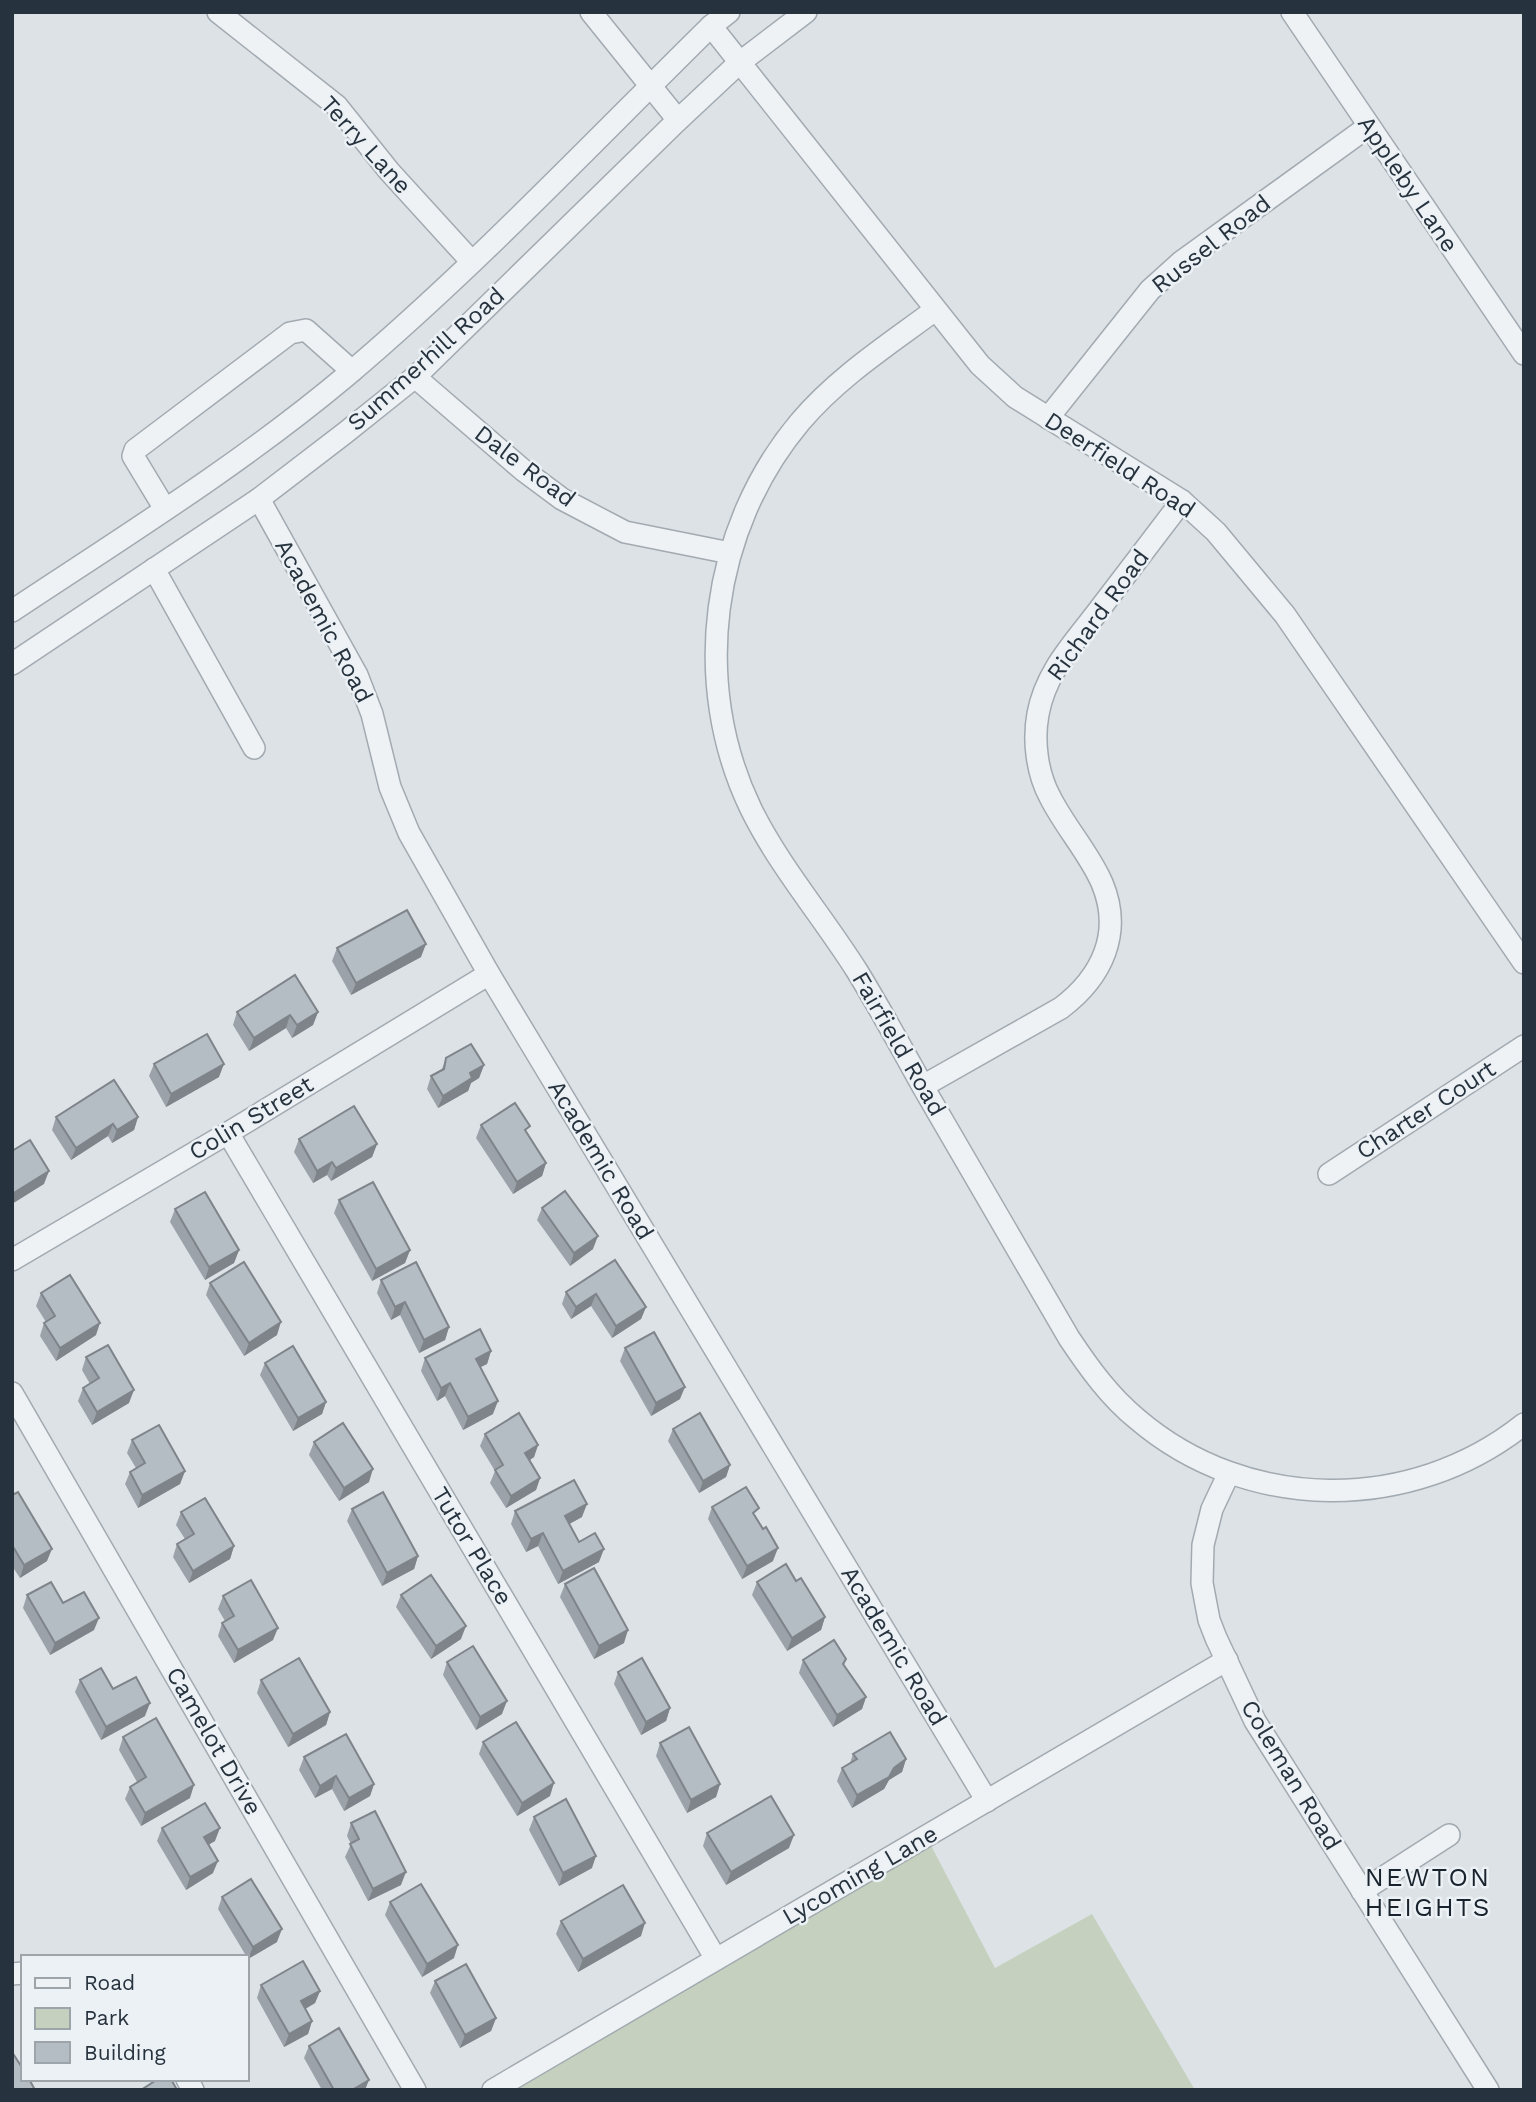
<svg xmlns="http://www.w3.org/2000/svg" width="1536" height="2102" font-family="'Work Sans',sans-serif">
<rect width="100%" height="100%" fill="#dde2e7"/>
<polygon fill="#c5d1be" points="926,1836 995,1968 1092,1914 1195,2090 491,2090"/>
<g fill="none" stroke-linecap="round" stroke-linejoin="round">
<defs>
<g id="minor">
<polyline points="218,12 337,106 389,171 472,262"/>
<polyline points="591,12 678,120"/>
<polyline points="1292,12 1524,354"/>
<polyline points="711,26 980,365 1015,397 1182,501 1216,532 1285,615 1524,963"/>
<path d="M935,310C888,345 838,377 800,422C711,528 690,683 751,809C779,866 823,917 857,971C881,1010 903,1051 926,1092C974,1174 1022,1256 1069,1338C1089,1368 1109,1396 1137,1419C1247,1513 1411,1514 1524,1424"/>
<polyline points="415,377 523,470 562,499 625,532 730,553"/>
<polyline points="1048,418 1150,290 1181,262 1369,126"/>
<polyline points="259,499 357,675 372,714 390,787 409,833 489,974 987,1801"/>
<polyline points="165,509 133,456 135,450 290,333 306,330 352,371"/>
<polyline points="154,569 254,748"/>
<path d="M12,611C125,536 241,464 345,377C474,268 591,144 711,26L729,12"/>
<polyline points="12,664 259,499 345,433 415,377 678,120 739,63 806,12"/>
<path d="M923,1086L1061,1008C1102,977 1123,933 1102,883C1089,853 1065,827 1050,797C1037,773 1033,741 1038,714C1046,670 1076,641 1102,606C1129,571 1155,536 1182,501"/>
<polyline points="228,1133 716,1959"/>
<polyline points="1329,1174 1524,1046"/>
<polyline points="12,1260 228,1133 489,974"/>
<polyline points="12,1393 415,2090"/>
<polyline points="1229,1473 1212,1509 1203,1545 1202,1583 1209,1620 1216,1638 1255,1721 1488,2090"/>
<polyline points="1362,1891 1449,1835"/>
<polyline points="12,1974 23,1973"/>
<polyline points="187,2079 193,2090"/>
<polyline points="493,2090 1227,1660"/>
</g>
</defs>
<use href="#minor" stroke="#a2aab1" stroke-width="24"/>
<use href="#minor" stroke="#eff2f5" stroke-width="21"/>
</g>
<g fill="#9ba2a9">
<polygon points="337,948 421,957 351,995 332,961"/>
<polygon points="237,1012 318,1012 313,1025 292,1038 286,1028 249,1051 233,1025"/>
<polygon points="446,1058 484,1065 479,1078 471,1083 468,1091 438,1108 427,1089 431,1076 442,1069"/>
<polygon points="154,1064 219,1077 166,1107 149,1076"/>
<polygon points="56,1117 138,1117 134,1130 112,1143 108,1136 71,1160 52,1130"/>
<polygon points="481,1125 527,1134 546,1163 542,1176 513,1194 476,1138"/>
<polygon points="299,1139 377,1144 372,1157 331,1181 327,1175 313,1183 294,1152"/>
<polygon points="339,1200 410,1250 405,1263 372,1281 334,1213"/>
<polygon points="542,1208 593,1249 570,1266 537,1220"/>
<polygon points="175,1209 239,1250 234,1263 205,1280 170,1222"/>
<polygon points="615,1260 646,1307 641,1319 612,1338 591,1306 571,1319 562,1304 566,1292"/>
<polygon points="381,1280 449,1327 445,1340 419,1353 400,1315 391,1320 377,1293"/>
<polygon points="210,1283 277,1335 244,1356 206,1295"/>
<polygon points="41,1293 96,1335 56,1361 40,1336 44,1323 46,1322 36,1306"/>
<polygon points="625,1348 680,1399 651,1416 620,1361"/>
<polygon points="491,1351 487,1364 480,1367 493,1414 463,1430 445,1396 437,1401 421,1371 425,1358"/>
<polygon points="86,1357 129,1403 92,1425 78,1401 83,1388 90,1384 82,1370"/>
<polygon points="265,1363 326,1402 322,1414 293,1431 260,1375"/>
<polygon points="673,1429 730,1465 726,1477 699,1493 668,1441"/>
<polygon points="485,1434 538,1445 534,1457 530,1460 540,1478 536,1490 506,1508 490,1483 495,1471 480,1446"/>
<polygon points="132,1440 185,1471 180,1484 138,1508 125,1484 130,1472 136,1468 127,1453"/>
<polygon points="314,1442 369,1482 339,1501 309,1455"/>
<polygon points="12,1495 47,1561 20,1578 12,1566"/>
<polygon points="712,1507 756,1517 763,1529 773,1561 742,1579 708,1519"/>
<polygon points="352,1509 418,1556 414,1569 382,1586 347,1521"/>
<polygon points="515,1511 582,1517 569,1524 579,1542 599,1562 558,1584 538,1546 526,1552 511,1524"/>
<polygon points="181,1512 234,1546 230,1559 189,1583 173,1557 177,1544 185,1539 176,1525"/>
<polygon points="796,1581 825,1617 821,1630 787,1651 752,1595 757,1582"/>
<polygon points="565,1584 624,1643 594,1659 560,1597"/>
<polygon points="27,1595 63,1603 94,1630 50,1655 23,1608"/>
<polygon points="401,1595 461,1639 431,1659 396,1607"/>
<polygon points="223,1596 273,1640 234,1663 218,1636 222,1623 225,1621 218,1609"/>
<polygon points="846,1659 844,1665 866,1697 862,1709 833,1727 799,1673 803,1660"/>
<polygon points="447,1662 502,1714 476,1730 443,1675"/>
<polygon points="618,1672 670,1708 666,1721 641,1735 614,1684"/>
<polygon points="80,1680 113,1689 145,1716 101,1740 75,1692"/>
<polygon points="261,1680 330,1712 326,1725 288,1747 257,1693"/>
<polygon points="123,1737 190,1798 141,1826 125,1799 130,1787 137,1782 119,1750"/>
<polygon points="483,1742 550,1796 517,1816 479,1754"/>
<polygon points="660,1743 720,1784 716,1797 687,1813 656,1756"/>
<polygon points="853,1754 906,1759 902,1772 889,1780 884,1789 852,1808 837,1781 842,1768 850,1763"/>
<polygon points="304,1757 374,1784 370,1796 344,1811 332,1789 315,1798 299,1770"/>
<polygon points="534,1817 592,1868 559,1886 529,1830"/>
<polygon points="351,1823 401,1885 368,1901 345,1857 351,1844 347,1836"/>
<polygon points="162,1828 215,1841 208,1845 213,1873 186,1890 157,1841"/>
<polygon points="707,1833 789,1848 726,1885 703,1846"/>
<polygon points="222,1897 277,1942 248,1959 218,1909"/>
<polygon points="390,1902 454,1958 422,1977 385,1915"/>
<polygon points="561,1921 641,1936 578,1972 556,1934"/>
<polygon points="435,1981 496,2018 491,2031 460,2048 430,1993"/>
<polygon points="261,1985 320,1991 315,2003 305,2009 312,2021 308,2034 284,2047 257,1998"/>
<polygon points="309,2046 365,2090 322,2090 304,2058"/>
</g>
<g fill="#7e8489">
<polygon points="426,944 421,957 351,995 356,983"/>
<polygon points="318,1012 313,1025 292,1038 297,1025"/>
<polygon points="290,1015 286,1028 249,1051 254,1038"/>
<polygon points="224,1064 219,1077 166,1107 171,1094"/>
<polygon points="484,1065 479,1078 471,1083 468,1091 438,1108 443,1096 470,1073"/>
<polygon points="138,1117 134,1130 112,1143 117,1130"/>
<polygon points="113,1124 108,1136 71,1160 76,1148"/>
<polygon points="377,1144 372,1157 331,1181 336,1168"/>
<polygon points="332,1162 327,1175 313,1183 317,1171"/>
<polygon points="546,1163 542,1176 513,1194 517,1182"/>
<polygon points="49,1171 44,1184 12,1204 12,1194"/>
<polygon points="598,1236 593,1249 570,1266 574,1253"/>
<polygon points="239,1250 234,1263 205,1280 209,1267"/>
<polygon points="410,1250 405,1263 372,1281 376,1269"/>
<polygon points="596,1294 591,1306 571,1319 576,1307"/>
<polygon points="405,1302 400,1315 391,1320 395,1307"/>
<polygon points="646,1307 641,1319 612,1338 616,1326"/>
<polygon points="281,1322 277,1335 244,1356 249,1343"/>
<polygon points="100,1323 96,1335 56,1361 60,1348"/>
<polygon points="449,1327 445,1340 419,1353 424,1340"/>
<polygon points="491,1351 487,1364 471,1372 476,1359"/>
<polygon points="450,1383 445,1396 437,1401 441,1388"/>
<polygon points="685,1387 680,1399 651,1416 656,1403"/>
<polygon points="134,1390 129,1403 92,1425 97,1412"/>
<polygon points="498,1401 493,1414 463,1430 468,1417"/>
<polygon points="326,1402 322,1414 293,1431 298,1418"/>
<polygon points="538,1445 534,1457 521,1466 525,1453"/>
<polygon points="730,1465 726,1477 699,1493 703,1481"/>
<polygon points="373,1469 369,1482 339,1501 344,1488"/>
<polygon points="185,1471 180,1484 138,1508 142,1495"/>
<polygon points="540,1478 536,1490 506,1508 511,1496"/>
<polygon points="587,1504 582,1517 560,1529 565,1516"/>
<polygon points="543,1533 538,1546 526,1552 531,1539"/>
<polygon points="234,1546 230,1559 189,1583 193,1571"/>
<polygon points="778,1548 773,1561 742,1579 747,1566"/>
<polygon points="52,1549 47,1561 20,1578 24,1565"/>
<polygon points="604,1549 599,1562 558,1584 563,1571"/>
<polygon points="418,1556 414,1569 382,1586 387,1573"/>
<polygon points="825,1617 821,1630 787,1651 792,1638"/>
<polygon points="99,1618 94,1630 50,1655 55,1643"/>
<polygon points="466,1626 461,1639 431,1659 436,1646"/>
<polygon points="278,1628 273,1640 234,1663 238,1650"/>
<polygon points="628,1630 624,1643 594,1659 599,1646"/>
<polygon points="866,1697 862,1709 833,1727 837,1715"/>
<polygon points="507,1701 502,1714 476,1730 480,1717"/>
<polygon points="150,1703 145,1716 101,1740 106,1727"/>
<polygon points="670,1708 666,1721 641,1735 646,1722"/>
<polygon points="330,1712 326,1725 288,1747 293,1734"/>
<polygon points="906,1759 902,1772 889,1780 884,1789 852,1808 857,1795"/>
<polygon points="336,1776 332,1789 315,1798 320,1786"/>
<polygon points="554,1783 550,1796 517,1816 522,1803"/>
<polygon points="374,1784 370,1796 344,1811 349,1798"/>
<polygon points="720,1784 716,1797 687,1813 691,1800"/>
<polygon points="194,1785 190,1798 141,1826 145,1813"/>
<polygon points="220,1828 215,1841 199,1850 204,1837"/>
<polygon points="794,1835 789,1848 726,1885 731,1872"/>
<polygon points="596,1856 592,1868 559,1886 563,1873"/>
<polygon points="218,1861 213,1873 186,1890 190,1877"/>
<polygon points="406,1872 401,1885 368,1901 373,1889"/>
<polygon points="645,1923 641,1936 578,1972 583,1959"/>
<polygon points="282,1929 277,1942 248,1959 253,1947"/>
<polygon points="458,1945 454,1958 422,1977 427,1964"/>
<polygon points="320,1991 315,2003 297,2014 301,2001"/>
<polygon points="496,2018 491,2031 460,2048 465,2035"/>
<polygon points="312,2021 308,2034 284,2047 289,2034"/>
<polygon points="369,2080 365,2090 352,2090"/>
</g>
<g fill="#b4bcc4" stroke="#7e8489" stroke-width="2">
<polygon points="407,910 426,944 356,983 337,948"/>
<polygon points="295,975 318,1012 297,1025 290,1015 254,1038 237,1012"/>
<polygon points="207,1034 224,1064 171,1094 154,1064"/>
<polygon points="471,1044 484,1065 470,1073 472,1078 443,1096 431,1076 444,1069 446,1058"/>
<polygon points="114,1080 138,1117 117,1130 113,1124 76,1148 56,1117"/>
<polygon points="515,1103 530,1126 525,1130 546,1163 517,1182 481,1125"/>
<polygon points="354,1106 377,1144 336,1168 332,1162 317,1171 299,1139"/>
<polygon points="30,1140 49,1171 12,1194 12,1151"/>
<polygon points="373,1182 410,1250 376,1269 339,1200"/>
<polygon points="565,1191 598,1236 574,1253 542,1208"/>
<polygon points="205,1192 239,1250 209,1267 175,1209"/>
<polygon points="615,1260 646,1307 616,1326 596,1294 576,1307 566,1292"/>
<polygon points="244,1262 281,1322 249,1343 210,1283"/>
<polygon points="416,1262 449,1327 424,1340 405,1302 395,1307 381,1280"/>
<polygon points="70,1275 100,1323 60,1348 44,1323 55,1316 41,1293"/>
<polygon points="480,1329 491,1351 476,1359 498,1401 468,1417 450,1383 441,1388 425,1358"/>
<polygon points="654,1332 685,1387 656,1403 625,1348"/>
<polygon points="108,1345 134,1390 97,1412 83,1388 99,1378 86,1357"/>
<polygon points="293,1346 326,1402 298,1418 265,1363"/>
<polygon points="519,1413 538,1445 525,1453 540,1478 511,1496 495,1470 503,1465 485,1434"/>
<polygon points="700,1413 730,1465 703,1481 673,1429"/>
<polygon points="343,1423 373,1469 344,1488 314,1442"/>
<polygon points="159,1425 185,1471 142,1495 130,1472 145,1463 132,1440"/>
<polygon points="574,1480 587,1504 565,1516 579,1542 595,1533 604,1549 563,1571 543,1533 531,1539 515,1511"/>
<polygon points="746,1487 759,1508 753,1513 763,1529 766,1527 778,1548 747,1566 712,1507"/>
<polygon points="18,1492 52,1549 24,1565 12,1545 12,1495"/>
<polygon points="383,1492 418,1556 387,1573 352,1509"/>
<polygon points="205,1498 234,1546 193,1571 177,1544 194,1534 181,1512"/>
<polygon points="786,1564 796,1581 801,1578 825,1617 792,1638 757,1582"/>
<polygon points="594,1568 628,1630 599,1646 565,1584"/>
<polygon points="431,1575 466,1626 436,1646 401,1595"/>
<polygon points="251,1580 278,1628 238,1650 222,1623 234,1616 223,1596"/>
<polygon points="51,1582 63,1603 84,1592 99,1618 55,1643 27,1595"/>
<polygon points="834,1640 846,1659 843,1664 866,1697 837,1715 803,1660"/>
<polygon points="473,1646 507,1701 480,1717 447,1662"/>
<polygon points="299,1658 330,1712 293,1734 261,1680"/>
<polygon points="642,1658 670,1708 646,1722 618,1672"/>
<polygon points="101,1668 113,1689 136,1677 150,1703 106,1727 80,1680"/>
<polygon points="156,1718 194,1785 145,1813 130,1787 146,1777 123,1737"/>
<polygon points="516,1722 554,1783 522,1803 483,1742"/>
<polygon points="689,1727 720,1784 691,1800 660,1743"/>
<polygon points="890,1732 906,1759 894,1768 889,1777 857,1795 842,1768 857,1759 853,1754"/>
<polygon points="346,1734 374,1784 349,1798 336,1776 320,1786 304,1757"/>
<polygon points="771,1796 794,1835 731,1872 707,1833"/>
<polygon points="566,1799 596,1856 563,1873 534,1817"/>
<polygon points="205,1803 220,1828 204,1837 218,1861 190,1877 162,1828"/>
<polygon points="375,1811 406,1872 373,1889 350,1844 359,1839 351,1823"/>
<polygon points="251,1879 282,1929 253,1947 222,1897"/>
<polygon points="421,1884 458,1945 427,1964 390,1902"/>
<polygon points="623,1885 645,1923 583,1959 561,1921"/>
<polygon points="303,1961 320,1991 301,2001 312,2021 289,2034 261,1985"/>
<polygon points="466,1964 496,2018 465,2035 435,1981"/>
<polygon points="339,2028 369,2080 352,2090 334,2090 309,2046"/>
<polygon points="12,2052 23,2069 23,2079 29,2079 35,2090 12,2090"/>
<polygon points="158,2079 171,2079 177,2090 141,2090"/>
</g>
<g text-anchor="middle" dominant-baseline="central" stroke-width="5" stroke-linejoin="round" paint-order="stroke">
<g font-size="24" fill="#26323d" stroke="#ecf1f5">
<text transform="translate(366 145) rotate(48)">Terry Lane</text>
<text transform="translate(1408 184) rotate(56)">Appleby Lane</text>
<text transform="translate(1211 244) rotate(-38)">Russel Road</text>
<text transform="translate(426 359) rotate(-42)">Summerhill Road</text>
<text transform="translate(1120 465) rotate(33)">Deerfield Road</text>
<text transform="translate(525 466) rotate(37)">Dale Road</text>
<text transform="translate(1098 615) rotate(-54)">Richard Road</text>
<text transform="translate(324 621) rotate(62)">Academic Road</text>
<text transform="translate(899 1044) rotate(60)">Fairfield Road</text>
<text transform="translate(1426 1110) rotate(-33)">Charter Court</text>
<text transform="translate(251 1118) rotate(-31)">Colin Street</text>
<text transform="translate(601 1160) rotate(59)">Academic Road</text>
<text transform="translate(472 1546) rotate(59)">Tutor Place</text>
<text transform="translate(894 1646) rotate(59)">Academic Road</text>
<text transform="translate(214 1741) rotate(60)">Camelot Drive</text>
<text transform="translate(1291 1775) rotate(59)">Coleman Road</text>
<text transform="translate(860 1875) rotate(-30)">Lycoming Lane</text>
</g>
<g font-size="26" letter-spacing="2" fill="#19232e" stroke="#ecf1f5">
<text x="1428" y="1877">NEWTON<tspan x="1428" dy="30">HEIGHTS</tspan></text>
</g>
</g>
<rect width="1536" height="2102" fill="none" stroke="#26323d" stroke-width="28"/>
<rect x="21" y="1955" width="228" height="126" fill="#ecf1f5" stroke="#9da5ab" stroke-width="2"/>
<rect x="35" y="1978" width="35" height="10" fill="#eff2f5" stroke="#9da5ab" stroke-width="2"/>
<text x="84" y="1990" font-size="21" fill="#26323d">Road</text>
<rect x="35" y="2008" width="35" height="21" fill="#c5d1be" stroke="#9da5ab" stroke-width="2"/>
<text x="84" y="2025" font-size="21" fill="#26323d">Park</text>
<rect x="35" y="2042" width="35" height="21" fill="#b4bcc4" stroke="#9da5ab" stroke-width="2"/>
<text x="84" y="2060" font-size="21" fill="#26323d">Building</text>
</svg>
